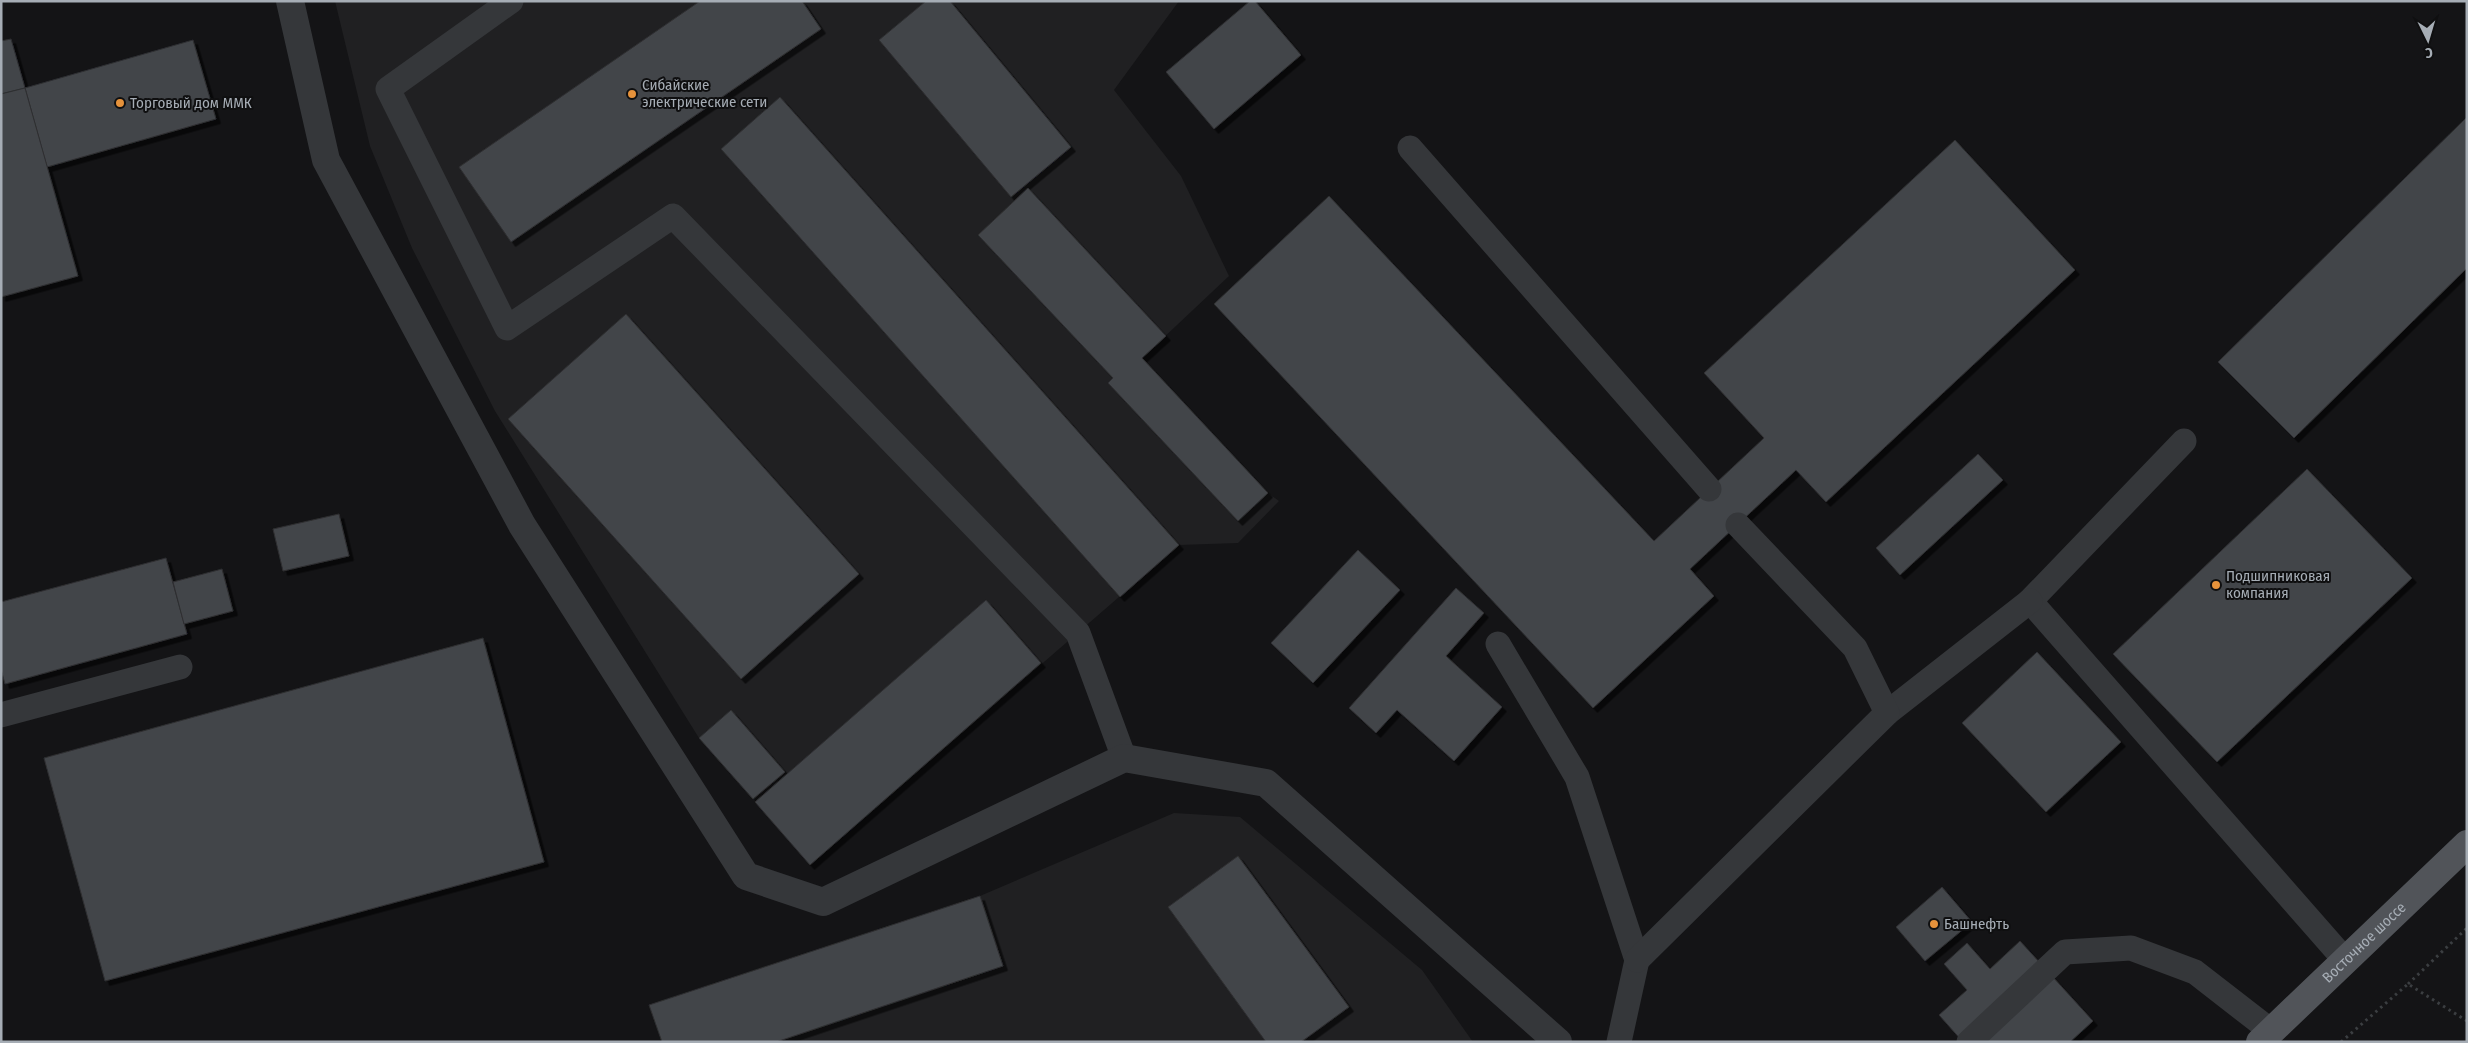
<svg xmlns="http://www.w3.org/2000/svg" width="2468" height="1043" font-family="'Fira Sans Condensed',sans-serif">
<defs>
<filter id="shadow"><feDropShadow dx="4.5" dy="4.5" stdDeviation="0" flood-color="#0009"/></filter>
</defs>
<rect width="100%" height="100%" fill="#141416"/>
<g fill="#202022">
<polygon points="335,1 1179,1 1114,90 1181,176 1229,276 1142,358 1268,493 1279,501 1238,543 1179,545 810,865 699,738 495,411 412,248 370,146"/>
<polygon points="1174,813 1240,817 1422,970 1473,1042 662,1042 649,1005 980,896"/>
</g>
<g fill="#434448" stroke="#2e2f31" filter="url(#shadow)">
<polygon points="700,1 802,1 821,29 511,242 459,167"/>
<polygon points="926,1 950,1 1071,147 1011,197 879,40"/>
<polygon points="1250,1 1255,1 1301,55 1214,129 1166,72"/>
<polygon points="11,39 25,88 1,94 1,41"/>
<polygon points="193,40 216,119 47,167 25,88"/>
<polygon points="25,88 78,276 1,297 1,94"/>
<polygon points="780,97 1179,545 1120,597 721,149"/>
<polygon points="2467,117 2467,268 2294,438 2218,362"/>
<polygon points="1955,140 2075,270 1826,502 1796,470 1690,569 1714,596 1593,708 1214,304 1329,196 1654,541 1764,438 1704,373"/>
<polygon points="1028,188 1166,336 1142,358 1268,493 1238,521 1108,383 1113,378 978,235"/>
<polygon points="626,314 859,574 741,679 508,419"/>
<polygon points="1978,454 2003,480 1900,575 1876,548"/>
<polygon points="2307,469 2412,578 2217,762 2113,654"/>
<polygon points="339,514 349,556 283,571 273,529"/>
<polygon points="1358,550 1400,590 1313,683 1271,643"/>
<polygon points="166,558 187,634 5,684 1,669 1,602"/>
<polygon points="222,569 233,611 184,624 173,582"/>
<polygon points="1456,588 1484,613 1446,656 1502,707 1454,761 1397,710 1376,733 1349,708"/>
<polygon points="986,600 1041,663 810,865 755,802"/>
<polygon points="483,638 544,862 105,981 44,758"/>
<polygon points="2037,652 2121,742 2046,812 1962,723"/>
<polygon points="731,710 785,772 753,799 699,738"/>
<polygon points="1238,856 1349,1007 1301,1042 1266,1042 1168,907"/>
<polygon points="1942,887 1972,922 1925,961 1896,927"/>
<polygon points="980,896 1003,966 776,1042 662,1042 649,1005"/>
<polygon points="2020,941 2093,1021 2070,1042 1963,1042 1939,1015 1967,990 1944,964 1967,943 1990,969"/>
</g>
<g fill="none" stroke-linecap="round" stroke-linejoin="round">
<g stroke="#3b3e41" stroke-width="3" stroke-dasharray="2.5 4" stroke-linecap="butt">
<polyline points="2408,984 2467,928"/>
<polyline points="2341,1042 2408,984 2467,1021"/>
</g>
<g stroke="#35373a" stroke-width="25">
<polyline points="511,1 388,89 507,328 673,216 1078,633 1124,758"/>
<polyline points="1410,148 1709,489"/>
<polyline points="2184,441 2030,601 2345,960"/>
<polyline points="1498,644 1577,777 1637,960 1619,1042"/>
<polyline points="1887,713 2030,601"/>
<polyline points="1,715 180,667"/>
<polyline points="1637,960 1887,713 1855,648 1738,525"/>
<polyline points="1969,1042 2065,952 2131,948 2195,972 2271,1031"/>
</g>
<polyline stroke="#35373a" stroke-width="28" points="290,1 326,160 522,525 746,876 823,902 1124,758 1266,783 1558,1042"/>
<path stroke="#515459" stroke-width="28" id="s1" d="M2260,1042L2467,844"/>
</g>
<g fill="#e6923b" stroke="#0f0f10" stroke-width="2">
<circle cx="632" cy="94" r="5"/>
<circle cx="120" cy="103" r="5"/>
<circle cx="2216" cy="585" r="5"/>
<circle cx="1934" cy="924" r="5"/>
</g>
<g text-anchor="middle" dominant-baseline="central" stroke-width="4" stroke-linejoin="round" paint-order="stroke">
<g font-size="15" fill="#a6adb5" stroke="#0f0f10" text-anchor="start">
<text x="642" y="85">Сибайские<tspan x="642" dy="17">электрические сети</tspan></text>
<text x="130" y="103">Торговый дом ММК</text>
<text x="2226" y="576">Подшипниковая<tspan x="2226" dy="17">компания</tspan></text>
<text x="1944" y="924">Башнефть</text>
</g>
<g font-size="15" fill="#a6adb5" stroke="#0f0f10">
<text stroke="none"><textPath href="#s1" startOffset="144">Восточное шоссе</textPath></text>
</g>
</g>
<rect width="2468" height="1043" fill="none" stroke="#a6adb5" stroke-width="5"/>
<g transform="translate(2428 40) rotate(175)" stroke="#0f0f10" stroke-width="4" paint-order="stroke">
<path d="M0-4L9 19L0 12L-9 19Z" fill="#a6adb5"/>
<text y="-8" font-size="14" font-weight="bold" text-anchor="middle" fill="#a6adb5">С</text>
</g>
</svg>
